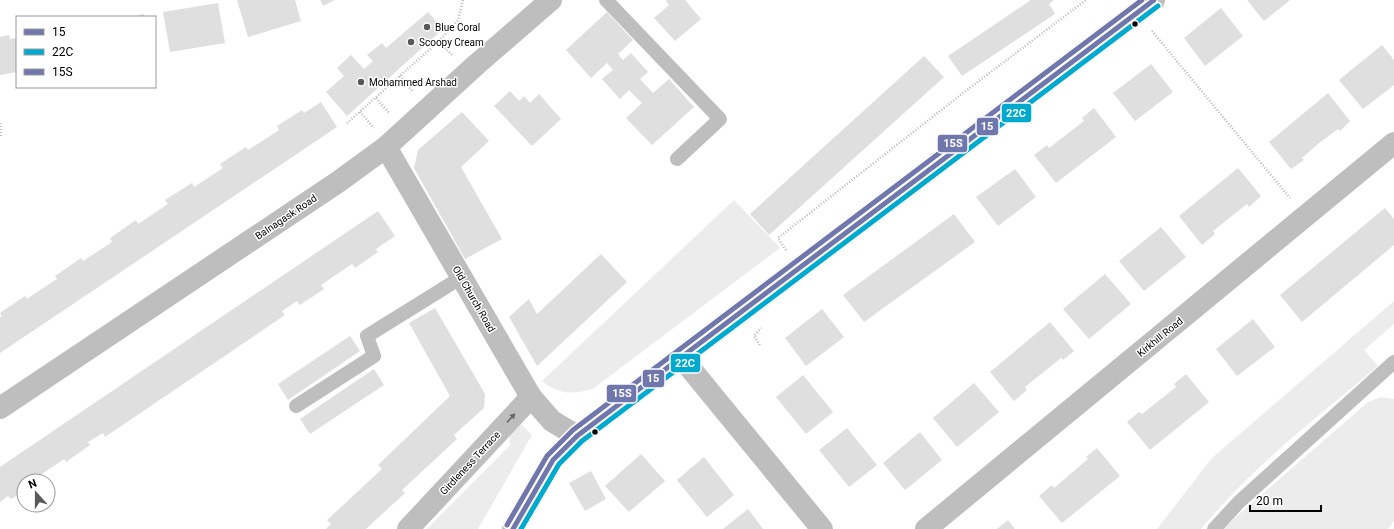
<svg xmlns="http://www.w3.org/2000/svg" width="1394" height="529" font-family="Roboto,sans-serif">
<rect width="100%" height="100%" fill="#fff"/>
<g fill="#ececec">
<path d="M734,200L780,248L594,388C574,395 559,395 542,381Z"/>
<path d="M1394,301V324L1364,350L1378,366C1317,417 1252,467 1201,529H1157L1212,458Z"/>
<polygon points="1381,397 1394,399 1394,521 1388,529 1222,529 1368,402"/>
<polygon points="519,422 532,435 478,529 427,529 510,445 509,432"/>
</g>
<g fill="#dfdfdf">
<polygon points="237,0 295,0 301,21 248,37"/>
<polygon points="320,0 335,0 323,6"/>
<polygon points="667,0 685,0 701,19 675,41 654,18 669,5 666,1"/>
<polygon points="1031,0 1054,0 1049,4 1055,14 962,76 948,56"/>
<polygon points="1247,0 1290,0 1264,21"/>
<polygon points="218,3 225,43 170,52 163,12"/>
<polygon points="1221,8 1243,36 1205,66 1184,38"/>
<polygon points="428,12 443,29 347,116 326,92 344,76 337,68 351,55 364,69 373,61 367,55 382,43 386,48"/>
<polygon points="607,12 633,40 618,54 623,60 631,53 648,72 640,79 653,93 669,79 694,107 652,145 626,118 642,103 629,90 620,99 602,79 613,70 607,63 591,78 566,50"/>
<polygon points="144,14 144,17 134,17 134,16"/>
<polygon points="9,35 10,39 17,38 17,72 0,75 0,37"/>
<polygon points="1382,45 1394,60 1394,85 1363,109 1339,80"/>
<polygon points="924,56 944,77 769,235 750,214"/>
<polygon points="1151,64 1173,92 1135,121 1113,93"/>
<polygon points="510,91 519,101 524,96 530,103 539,94 561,119 532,146 494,106"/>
<polygon points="1328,93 1350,121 1340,131 1338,129 1319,143 1302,158 1304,160 1291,169 1269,142"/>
<polygon points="321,102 337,127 0,353 0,317 2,316 0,313 25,296 27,299 40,290 57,279 55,276 81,258 83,261 112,242 110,238 136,220 138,224 168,204 165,200 192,183 194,187 223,168 220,164 246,147 248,150 279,130 277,126 302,110 304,113"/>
<polygon points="1094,108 1116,137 1056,183 1034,155 1047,145 1049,148 1084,121 1082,118"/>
<polygon points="462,112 489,141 461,167 502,239 465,259 414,168 418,150"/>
<polygon points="1238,168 1261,196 1249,207 1247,204 1213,231 1215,234 1202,245 1179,216"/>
<polygon points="1015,169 1036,197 998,226 976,197"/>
<polygon points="1385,208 1394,219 1394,245 1302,322 1280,295"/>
<polygon points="378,211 395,236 376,249 378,252 355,268 352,264 321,285 324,289 300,305 297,301 282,311 285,315 105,437 103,433 88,442 90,445 66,462 64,459 33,480 34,481 24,481 24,491 11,499 8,496 0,502 0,467"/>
<polygon points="954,214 975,242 864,322 843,295"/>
<polygon points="1161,227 1186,257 1144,291 1119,261"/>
<polygon points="601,254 627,282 537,366 509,317 529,299 537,314"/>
<polygon points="1105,274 1131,304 1089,339 1063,309"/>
<polygon points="435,308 485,394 484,408 454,435 457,439 402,490 405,493 366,529 326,529 331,524 327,520 382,469 378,465 450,396 409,323"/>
<polygon points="822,309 844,337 806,366 785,338"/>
<polygon points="1253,319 1275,347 1237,376 1216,349"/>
<polygon points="1050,322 1074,351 1063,360 1061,358 1025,387 1027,390 1014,401 990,372"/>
<polygon points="350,336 360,351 288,400 278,384"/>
<polygon points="374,369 384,385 310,434 300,419"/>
<polygon points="1186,374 1209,402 1150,450 1127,422 1139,412 1142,414 1176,387 1174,384"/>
<polygon points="803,375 833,412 806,434 776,397"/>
<polygon points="974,383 999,412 957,447 933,418"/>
<polygon points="847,428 877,465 849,487 819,450"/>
<polygon points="920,432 942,460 905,490 883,463"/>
<polygon points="1097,448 1120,476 1062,523 1039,496 1052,485 1054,488 1088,459 1086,457"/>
<polygon points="641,454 665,481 629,512 605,486"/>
<polygon points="704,457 734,495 707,517 677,480"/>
<polygon points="591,471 606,499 585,511 569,483"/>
<polygon points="748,509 763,529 723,529"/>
<polygon points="1008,520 1015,529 997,529"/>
</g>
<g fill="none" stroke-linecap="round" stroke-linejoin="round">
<g stroke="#b9b9b9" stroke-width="2.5" stroke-dasharray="1 2" stroke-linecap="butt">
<polyline points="1152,31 1290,198"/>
<polyline points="438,42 452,55"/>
<polyline points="400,76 413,92"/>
<polyline points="376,98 389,113"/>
<polyline points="360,112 374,128"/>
<polyline points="0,123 1,136 0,137"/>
<polyline points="347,123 438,42 458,20 463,0"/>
<polyline points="786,250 778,238 967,90 1086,0"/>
<polyline points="760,345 754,336 761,328"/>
</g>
<g stroke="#bebebe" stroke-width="14">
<polyline points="606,0 720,119 677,159"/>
<polyline points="296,406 374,356 367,336 462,277"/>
<polyline points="1214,529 1239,502 1394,362"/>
</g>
<g stroke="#bebebe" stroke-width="22">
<polyline points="386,147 531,397 552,421 577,436"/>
<polyline points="681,357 822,529"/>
<polyline points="408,529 531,397"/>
<polyline points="926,529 1394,143"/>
</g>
<g stroke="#bebebe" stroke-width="22">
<polyline points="0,408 338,182 386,147 477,64 551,0"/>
<polyline points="513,529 553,460 577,436 1154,0"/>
</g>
<defs>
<polyline id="bus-1" points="513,529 553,460 577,436 1154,0"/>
<polyline id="bus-2" points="521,529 559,464 582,441 1158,6"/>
<polyline id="bus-3" points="507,525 547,456 573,430 1142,0"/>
</defs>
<use href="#bus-1" stroke="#fff" stroke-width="8"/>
<use href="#bus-2" stroke="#fff" stroke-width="8"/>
<use href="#bus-3" stroke="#fff" stroke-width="8"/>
<use href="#bus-1" stroke="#7077ad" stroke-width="5"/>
<use href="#bus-2" stroke="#00a9ce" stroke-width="5"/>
<use href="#bus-3" stroke="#7077ad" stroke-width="5"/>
</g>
<defs><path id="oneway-solid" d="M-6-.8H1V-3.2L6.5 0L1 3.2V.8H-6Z"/></defs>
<use fill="#686868" href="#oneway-solid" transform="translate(511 418) rotate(-47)"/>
<g fill="#000" stroke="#fff" stroke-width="1.5">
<circle cx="1135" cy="24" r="3.5"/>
<circle cx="595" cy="432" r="3.5"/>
</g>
<g fill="#595959" stroke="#fff" stroke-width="1.5">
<circle cx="427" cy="27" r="4"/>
<circle cx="411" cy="42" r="4"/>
<circle cx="361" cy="82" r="4"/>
</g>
<g text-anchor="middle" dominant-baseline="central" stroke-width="3" stroke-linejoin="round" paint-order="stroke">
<g font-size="10" fill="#000" stroke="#fff" text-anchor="start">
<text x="435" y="27">Blue Coral</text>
<text x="419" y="42">Scoopy Cream</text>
<text x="369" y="82">Mohammed Arshad</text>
</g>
<g font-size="10" fill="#000" stroke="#fff">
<text transform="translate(286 217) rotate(-34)">Balnagask Road</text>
<text transform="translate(474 299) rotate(60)">Old Church Road</text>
<text transform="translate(1160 337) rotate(-39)">Kirkhill Road</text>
<text transform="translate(470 463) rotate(-47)">Girdleness Terrace</text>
</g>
</g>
<g stroke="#fff" stroke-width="1.5">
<rect x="1001" y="103" width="31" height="20" rx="4" fill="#00a9ce"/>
<rect x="976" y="117" width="23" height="19" rx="4" fill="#7077ad"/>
<rect x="937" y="134" width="31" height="19" rx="4" fill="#7077ad"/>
<rect x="670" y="353" width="31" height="20" rx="4" fill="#00a9ce"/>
<rect x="642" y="369" width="23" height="19" rx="4" fill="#7077ad"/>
<rect x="606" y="384" width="31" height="19" rx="4" fill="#7077ad"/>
</g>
<g font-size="11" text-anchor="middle" font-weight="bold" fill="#fff">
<text x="1016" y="117">22C</text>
<text x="987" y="130">15</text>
<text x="953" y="147">15S</text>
<text x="685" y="367">22C</text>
<text x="653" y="382">15</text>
<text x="622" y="397">15S</text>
</g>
<rect x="16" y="16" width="140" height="72" fill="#ffffff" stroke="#999999"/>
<rect x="24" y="29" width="20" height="6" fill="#7077ad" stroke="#999999"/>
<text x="52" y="36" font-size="12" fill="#000000">15</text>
<rect x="24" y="49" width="20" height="6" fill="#00a9ce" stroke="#999999"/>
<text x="52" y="56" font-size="12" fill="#000000">22C</text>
<rect x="24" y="69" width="20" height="6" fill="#7077ad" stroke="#999999"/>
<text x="52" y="76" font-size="12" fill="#000000">15S</text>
<g transform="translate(36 493) rotate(339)"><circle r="19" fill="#ffffff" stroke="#999999"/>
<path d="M0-3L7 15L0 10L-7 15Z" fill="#595959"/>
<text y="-6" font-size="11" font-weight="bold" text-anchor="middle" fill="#000000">N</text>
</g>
<path d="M1250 505v6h71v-6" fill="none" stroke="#000000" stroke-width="2"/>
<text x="1256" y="505" font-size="12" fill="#000000" stroke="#ffffff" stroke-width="3" paint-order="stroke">20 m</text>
</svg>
